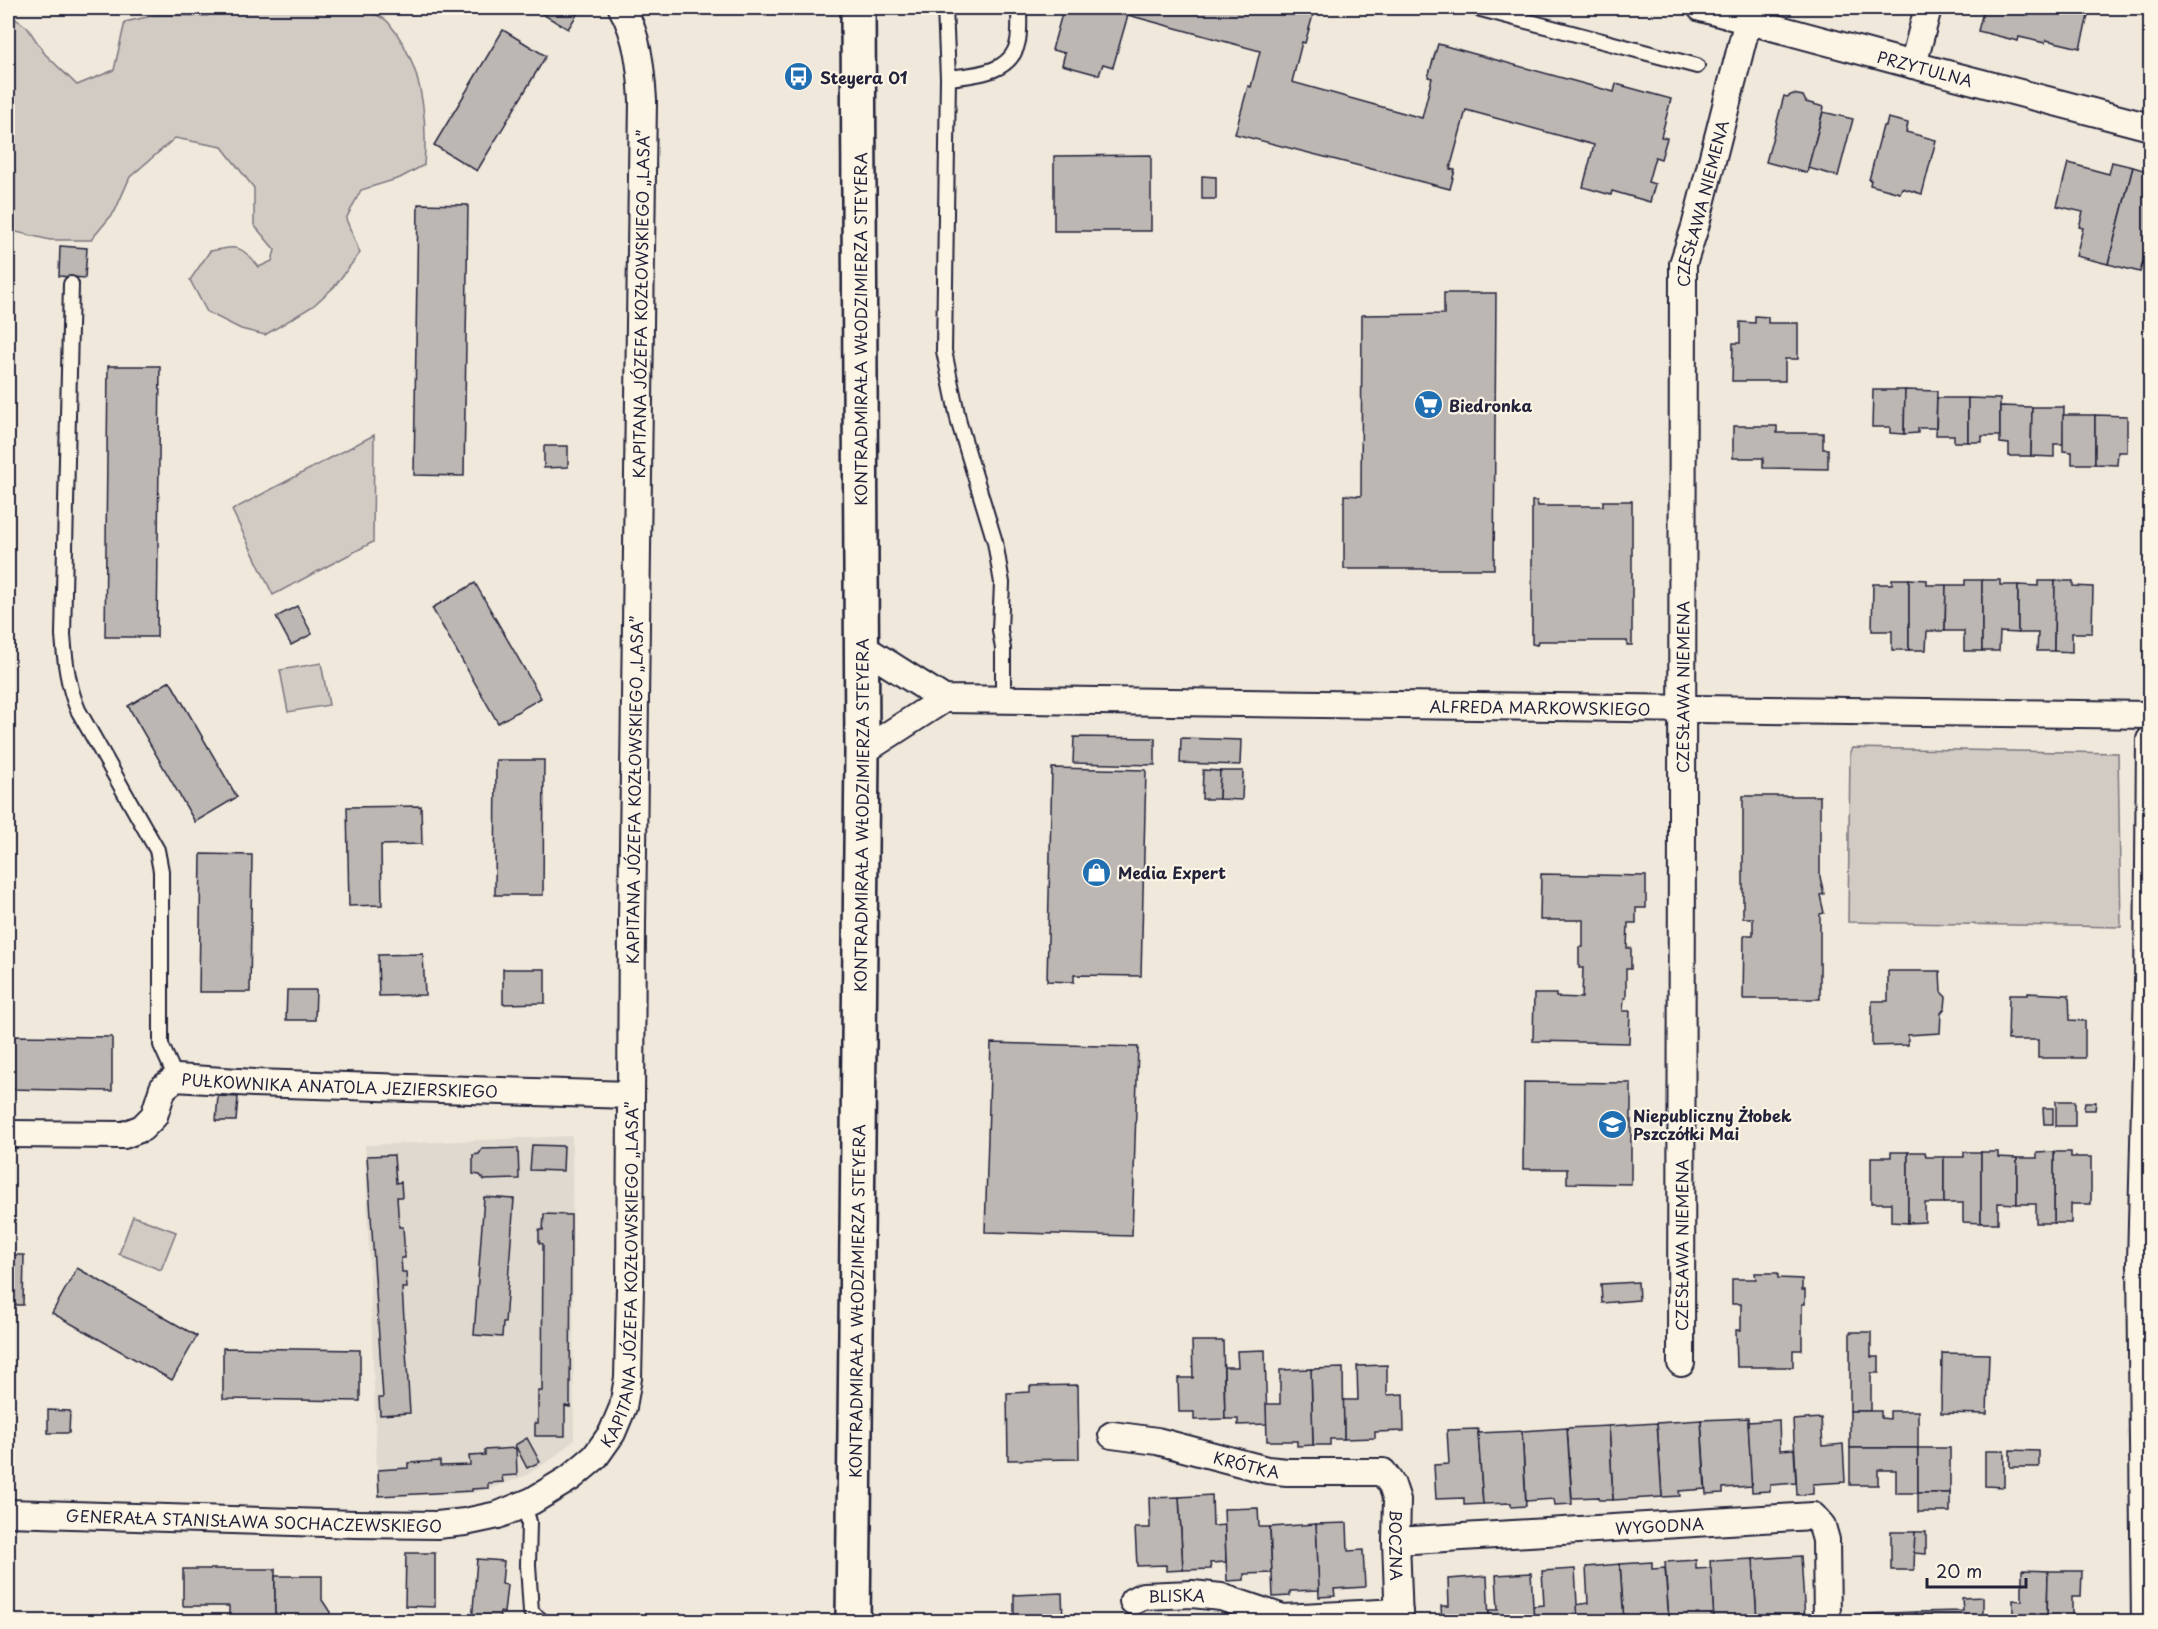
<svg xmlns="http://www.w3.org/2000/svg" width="2158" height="1629" font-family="'Playpen Sans',sans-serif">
<rect width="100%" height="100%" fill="#efe8db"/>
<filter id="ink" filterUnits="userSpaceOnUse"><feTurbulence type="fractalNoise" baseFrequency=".0167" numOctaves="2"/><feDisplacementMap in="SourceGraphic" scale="12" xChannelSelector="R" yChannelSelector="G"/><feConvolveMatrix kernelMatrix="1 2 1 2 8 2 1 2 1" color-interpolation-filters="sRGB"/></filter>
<g filter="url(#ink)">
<polygon fill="#e0d9cf" points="572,1136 574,1440 552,1459 525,1476 498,1486 473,1493 378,1497 365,1145"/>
<g fill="#d1cbc3" stroke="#7a767f" stroke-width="1.5">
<path d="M225,8H365C371,15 382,15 388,22C421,61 428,115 424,165L400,178L361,190L346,219L360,253L334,287L313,306L265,335L241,329L207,312L190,280L210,251C238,246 240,244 259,267L272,261L275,250L254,225V188L222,147L175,138L130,177L115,211L91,240H50L8,230V14L27,27L45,54L77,85L114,70L125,22L156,15L207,16Z"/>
<polygon points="374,435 373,542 273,595 232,510"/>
<polygon points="321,663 329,705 288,712 280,670"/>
<polygon points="1852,748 2118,753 2121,927 1848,922 1850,752"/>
<polygon points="133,1216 176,1232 161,1270 119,1254"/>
</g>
<g fill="#bcb7b3" stroke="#22223b" stroke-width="1.5">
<polygon points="532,8 576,8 578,13 568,29"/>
<polygon points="1067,8 1315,8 1305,43 1302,42 1292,82 1422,118 1432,78 1428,77 1438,44 1614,92 1616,84 1671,99 1661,137 1667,138 1661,159 1655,157 1648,182 1655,184 1650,202 1612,191 1611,195 1583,187 1594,145 1466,110 1450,169 1455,170 1450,189 1235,134 1248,86 1251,87 1260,51 1128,15 1113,67 1103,64 1099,75 1062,65 1065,53 1052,50 1063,10 1066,11"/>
<polygon points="1984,8 2090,8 2080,48 2046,40 2045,43 2019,37 2018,41 1978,31"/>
<polygon points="503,30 546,56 477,171 434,145"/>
<polygon points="1793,94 1803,96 1806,102 1824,107 1807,173 1766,162 1784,96 1787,97"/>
<polygon points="1823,112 1853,119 1838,176 1808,168"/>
<polygon points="1888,118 1908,123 1906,132 1936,140 1922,194 1902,188 1900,193 1870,185 1871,180 1869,180 1883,126 1886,126"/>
<polygon points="1151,155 1151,231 1054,231 1054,156"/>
<polygon points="2112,162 2133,167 2108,264 2076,256 2083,228 2079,227 2083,212 2057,206 2068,163 2109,174"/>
<polygon points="2133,167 2150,172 2150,246 2148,245 2140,272 2108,264"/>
<polygon points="1202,176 1216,177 1216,199 1202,199"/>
<polygon points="418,204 468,205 464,476 414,475"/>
<polygon points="60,246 87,248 85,278 59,276"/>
<polygon points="1444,293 1496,293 1494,569 1344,569 1344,495 1361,496 1362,315 1444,314"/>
<polygon points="1755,316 1768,317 1768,323 1798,323 1798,359 1785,359 1785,381 1732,381 1733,343 1740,343 1740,322 1755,323"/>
<polygon points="108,366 160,366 157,637 105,637"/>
<polygon points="1873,390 1905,390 1904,434 1890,433 1890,427 1872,427"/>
<polygon points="1905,390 1937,391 1936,428 1918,428 1918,433 1904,434"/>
<polygon points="1937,398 1968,398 1968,442 1954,442 1954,435 1936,435"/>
<polygon points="1968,398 2000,399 2000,436 1982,436 1982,442 1968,442"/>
<polygon points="2000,406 2032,407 2031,456 2009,456 2009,444 2000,443"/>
<polygon points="2032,407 2064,407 2063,444 2054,444 2054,457 2031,456"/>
<polygon points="2063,415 2095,415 2095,464 2072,464 2072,452 2063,451"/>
<polygon points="2095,415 2127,416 2127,452 2118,452 2117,465 2095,464"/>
<polygon points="1733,426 1777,426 1777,433 1823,433 1823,449 1828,449 1828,469 1763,468 1763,458 1733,458"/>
<polygon points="544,446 568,446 568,467 544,468"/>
<polygon points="1532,501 1537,501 1538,506 1603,506 1603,501 1632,501 1632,645 1627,645 1627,641 1538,641 1537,645 1532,644"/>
<polygon points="1892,579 1909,579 1909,650 1892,650 1892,631 1872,631 1873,584 1892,584"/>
<polygon points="1909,579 1927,580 1927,585 1946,585 1945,631 1927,631 1926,650 1909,650"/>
<polygon points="1965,580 1982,580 1982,651 1964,651 1964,631 1945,631 1946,585 1965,585"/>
<polygon points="1982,580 2000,580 2000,585 2018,585 2018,633 2000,632 1999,651 1982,651"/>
<polygon points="2038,581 2055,581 2054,651 2037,651 2038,633 2018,633 2018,585 2038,586"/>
<polygon points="2055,581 2073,581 2073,586 2093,587 2092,633 2072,633 2072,652 2054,651"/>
<polygon points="475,583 541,698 498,723 432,608"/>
<polygon points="297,606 312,634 291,645 276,617"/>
<polygon points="170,681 237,797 195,822 128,706"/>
<polygon points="1074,737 1155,738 1155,765 1073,763"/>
<polygon points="1181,738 1241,740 1240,765 1180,763"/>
<polygon points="496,760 544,760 543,895 495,895"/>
<polygon points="1052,768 1146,770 1141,976 1074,975 1074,982 1047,981"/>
<polygon points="1203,770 1220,771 1219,799 1202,799"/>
<polygon points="1220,771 1243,771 1242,800 1219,799"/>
<polygon points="1743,796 1820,796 1820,877 1824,894 1820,895 1824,913 1820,914 1820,999 1743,999 1744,935 1753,935 1753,918 1743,918"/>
<polygon points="421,806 422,844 381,845 382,905 349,906 347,807"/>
<polygon points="201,854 252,855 250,992 199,992"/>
<polygon points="1541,874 1646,876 1646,908 1636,908 1636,923 1628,923 1627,948 1631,948 1631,969 1626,969 1626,998 1624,998 1623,1011 1630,1011 1629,1043 1533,1041 1534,994 1556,994 1556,997 1582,998 1583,968 1579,968 1579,947 1583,947 1583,920 1540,920"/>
<polygon points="423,954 425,995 379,996 378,955"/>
<polygon points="503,969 545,969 545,1003 503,1004"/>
<polygon points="1888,971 1940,971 1941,992 1946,997 1945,1008 1941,1013 1940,1033 1908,1035 1908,1045 1872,1046 1872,1001 1888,1001"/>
<polygon points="287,990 316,990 315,1020 286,1020"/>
<polygon points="2028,993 2069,995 2070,1020 2085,1021 2085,1058 2038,1058 2038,1040 2008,1040 2009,995 2028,995"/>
<polygon points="8,1036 112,1037 112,1091 8,1089"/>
<polygon points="991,1043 1138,1047 1132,1236 985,1232"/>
<polygon points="1524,1082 1631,1083 1631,1184 1567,1183 1567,1169 1523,1169"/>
<polygon points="218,1096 238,1097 236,1121 216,1121"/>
<rect x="2056" y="1101" width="19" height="25"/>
<polygon points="2085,1102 2096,1102 2095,1110 2084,1110"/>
<polygon points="2043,1108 2053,1108 2053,1124 2044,1124"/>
<polygon points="532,1145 564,1146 563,1171 530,1170"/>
<polygon points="518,1148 519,1179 484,1180 480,1175 473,1174 473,1155 479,1154 482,1149"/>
<polygon points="1891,1152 1908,1152 1908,1223 1891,1222 1891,1203 1871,1203 1871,1157 1891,1157"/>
<polygon points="1908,1152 1925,1152 1926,1157 1944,1157 1944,1203 1925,1203 1925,1222 1908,1223"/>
<polygon points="1964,1152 1981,1152 1981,1223 1963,1222 1963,1203 1944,1203 1944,1157 1964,1157"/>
<polygon points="1981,1152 1998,1152 1998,1157 2017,1158 2017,1204 1998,1203 1998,1223 1981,1223"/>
<polygon points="2054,1152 2071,1152 2071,1157 2091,1157 2091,1204 2071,1204 2071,1223 2054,1223"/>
<polygon points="2054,1152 2054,1223 2036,1223 2036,1204 2017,1204 2017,1158 2037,1158 2037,1153"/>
<polygon points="394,1155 396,1183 401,1182 402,1197 397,1197 399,1227 403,1227 405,1258 401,1258 402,1272 406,1272 407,1288 402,1288 410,1413 380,1415 379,1398 383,1398 367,1156"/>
<polygon points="484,1197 514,1199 505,1323 503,1323 502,1337 474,1335"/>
<polygon points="544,1214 571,1215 570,1407 565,1406 565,1436 535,1436 535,1423 538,1423 538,1391 542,1391 543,1244 539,1243 539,1230 543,1230"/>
<polygon points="8,1255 24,1255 23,1305 8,1305"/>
<polygon points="77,1268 197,1336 172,1380 52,1313"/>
<polygon points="1755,1273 1778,1273 1778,1278 1802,1279 1802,1290 1805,1290 1805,1304 1802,1304 1802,1350 1793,1350 1793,1367 1737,1367 1736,1330 1741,1330 1741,1304 1732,1304 1732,1279 1756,1279"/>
<polygon points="1638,1282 1639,1300 1602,1303 1601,1284"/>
<polygon points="1850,1332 1871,1332 1871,1357 1879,1357 1879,1373 1871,1373 1871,1411 1850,1411"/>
<polygon points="1192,1341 1223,1341 1225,1419 1194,1420 1194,1412 1179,1412 1178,1378 1193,1378"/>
<polygon points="223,1348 360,1350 360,1401 223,1399"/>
<polygon points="1265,1350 1267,1424 1238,1425 1238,1419 1225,1419 1224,1367 1238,1367 1237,1351"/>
<polygon points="1942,1353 1989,1354 1987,1414 1941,1413"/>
<polygon points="1387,1365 1387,1395 1403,1394 1404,1431 1375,1432 1375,1438 1344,1439 1343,1400 1358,1400 1357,1366"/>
<polygon points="1343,1368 1344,1439 1330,1439 1330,1445 1313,1445 1311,1369"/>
<polygon points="1311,1369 1313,1445 1297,1446 1297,1441 1267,1441 1266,1404 1280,1404 1280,1370"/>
<polygon points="1078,1385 1079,1459 1008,1460 1007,1393 1030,1392 1030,1386"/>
<polygon points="48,1410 70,1411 69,1433 48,1433"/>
<polygon points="1850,1411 1881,1411 1881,1418 1890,1419 1890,1411 1918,1411 1918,1448 1850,1448"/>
<polygon points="1748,1418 1752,1486 1723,1488 1723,1493 1706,1494 1701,1420"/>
<polygon points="1821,1418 1823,1446 1843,1444 1845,1482 1813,1484 1813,1494 1797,1495 1793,1420"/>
<polygon points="1701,1420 1705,1489 1679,1491 1680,1496 1662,1497 1657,1423"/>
<polygon points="1779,1420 1780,1450 1794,1449 1796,1483 1770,1485 1770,1491 1752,1492 1748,1422"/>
<polygon points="1657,1423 1662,1497 1613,1500 1609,1426"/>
<polygon points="1609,1426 1613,1500 1599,1500 1599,1497 1572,1498 1567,1428"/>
<polygon points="1567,1428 1572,1504 1555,1505 1554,1499 1526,1501 1522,1431"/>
<polygon points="1478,1429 1483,1504 1464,1505 1464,1498 1436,1499 1434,1465 1449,1464 1447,1430"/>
<polygon points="1522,1431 1526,1506 1511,1507 1511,1503 1483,1504 1478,1433"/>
<polygon points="527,1438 540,1462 527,1468 515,1445"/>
<polygon points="516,1448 517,1475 502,1476 503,1482 488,1483 488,1488 472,1489 472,1491 379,1496 378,1470 408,1468 408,1463 440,1461 440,1466 470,1465 469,1456 485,1455 485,1450"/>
<polygon points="1850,1448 1918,1448 1918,1493 1896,1493 1896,1470 1878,1470 1878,1485 1850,1485"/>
<rect x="1918" y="1448" width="32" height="45"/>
<polygon points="2010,1450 2039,1451 2039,1467 2010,1467"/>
<polygon points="1985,1451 2004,1451 2004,1487 1985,1486"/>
<rect x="1918" y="1493" width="32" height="19"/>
<polygon points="1212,1495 1213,1526 1225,1525 1226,1562 1210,1563 1211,1569 1183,1570 1179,1497"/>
<polygon points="1179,1497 1183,1570 1166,1571 1166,1565 1137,1566 1135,1528 1150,1528 1149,1498"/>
<polygon points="1258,1508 1259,1527 1270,1527 1272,1573 1244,1574 1244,1580 1227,1581 1224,1509"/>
<polygon points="1347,1523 1348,1551 1363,1550 1365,1587 1334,1589 1335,1596 1319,1597 1316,1524"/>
<polygon points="1316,1524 1319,1590 1290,1591 1290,1596 1273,1597 1270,1527"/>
<polygon points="1891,1532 1915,1532 1914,1570 1891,1570"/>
<polygon points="1915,1532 1926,1532 1926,1554 1914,1553"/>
<polygon points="406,1553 435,1553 435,1607 405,1606"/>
<polygon points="1801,1556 1805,1620 1757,1622 1753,1559"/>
<polygon points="477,1559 504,1561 502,1584 507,1585 504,1613 500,1612 499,1622 472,1622"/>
<polygon points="1753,1559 1757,1622 1714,1622 1710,1561"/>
<polygon points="1696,1560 1696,1569 1711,1568 1714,1622 1669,1622 1665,1562"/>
<polygon points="1652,1562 1652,1569 1665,1568 1669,1622 1624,1622 1620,1564"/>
<polygon points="1620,1564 1624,1622 1578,1622 1576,1605 1588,1603 1586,1567"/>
<polygon points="183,1569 275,1569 275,1622 229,1622 229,1606 183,1606"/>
<polygon points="1575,1569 1578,1622 1534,1622 1533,1606 1544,1605 1542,1571"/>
<polygon points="2022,1570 2048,1571 2047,1622 2013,1622 2013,1600 2022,1601"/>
<polygon points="2048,1571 2082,1571 2081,1597 2072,1597 2072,1622 2047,1622"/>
<polygon points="1531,1573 1534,1622 1489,1622 1489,1610 1498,1610 1496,1575"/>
<polygon points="275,1576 322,1576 322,1600 330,1612 328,1622 275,1622"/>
<polygon points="1487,1576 1489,1622 1442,1622 1441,1606 1449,1606 1448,1579"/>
<polygon points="1062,1593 1063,1622 1014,1622 1014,1595"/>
<polygon points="1983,1597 1983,1622 1916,1622 1916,1612 1963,1611 1962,1598"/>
<polygon points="1916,1612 1916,1622 1861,1622 1861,1614"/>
</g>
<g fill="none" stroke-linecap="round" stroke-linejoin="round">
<defs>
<g id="lane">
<polyline points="945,8 948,78 944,351 959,423 995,542 1002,583 1000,630 1003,649 1003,700"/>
<polyline points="1477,8 1697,66"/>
<path d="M948,78C973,75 1012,74 1018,41C1020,30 1019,18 1019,8"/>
<path d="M71,284L63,635C65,662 68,686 78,710L157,850L161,871V1045L176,1078"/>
<polyline points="524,1504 529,1522 528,1565 531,1612 543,1622"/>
</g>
<g id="street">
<path id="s1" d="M1701,8L1913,65L2150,127"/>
<polyline points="1913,65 1928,8"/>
<path id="s2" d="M862,647L944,699L2150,715"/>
<polyline points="862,752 944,699"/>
<path id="s3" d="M8,1134L124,1135L142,1128L154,1116L163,1088L176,1078L254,1083L630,1095"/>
<path id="s4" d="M1681,1363L1683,264L1695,227L1748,20"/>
<path id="s5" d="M1112,1435L1157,1441L1267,1470L1287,1472H1383L1392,1485L1397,1500L1396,1541L1399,1622"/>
<path id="s6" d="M8,1513L355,1524L437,1525L465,1522L498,1515L532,1501L570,1478L595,1457L612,1433L623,1407L628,1378L630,1287L632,923L643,100C641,68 638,36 622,8"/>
<path id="s7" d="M1396,1541L1813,1516L1822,1526L1826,1540L1827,1622"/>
<path id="s8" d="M1133,1601L1143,1596L1192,1594L1221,1597L1283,1618L1399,1612"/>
<polyline points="2145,1622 2141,1262 2148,986 2150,740"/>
</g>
<g id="secondary">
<path id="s9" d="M853,1622L862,752L858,8"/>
</g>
</defs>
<use href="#lane" stroke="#22223b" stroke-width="18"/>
<use href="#street" stroke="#22223b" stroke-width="30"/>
<use href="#secondary" stroke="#22223b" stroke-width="38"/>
<use href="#lane" stroke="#fcf5e5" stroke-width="14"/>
<use href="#street" stroke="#fcf5e5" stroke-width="26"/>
<use href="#secondary" stroke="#fcf5e5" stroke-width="33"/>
</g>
</g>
<defs>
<symbol id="bus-disc" viewBox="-11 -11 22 22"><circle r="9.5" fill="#1f6fb2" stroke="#fcf5e5"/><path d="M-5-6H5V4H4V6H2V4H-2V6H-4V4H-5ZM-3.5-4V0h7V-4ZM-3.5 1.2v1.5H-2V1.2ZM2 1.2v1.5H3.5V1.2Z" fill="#fff"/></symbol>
<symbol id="supermarket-disc" viewBox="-11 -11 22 22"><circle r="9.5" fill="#1f6fb2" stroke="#fcf5e5"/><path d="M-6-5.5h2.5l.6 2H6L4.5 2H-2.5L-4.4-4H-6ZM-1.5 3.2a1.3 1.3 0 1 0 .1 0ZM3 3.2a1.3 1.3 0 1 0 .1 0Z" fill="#fff"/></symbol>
<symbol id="shop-disc" viewBox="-11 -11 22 22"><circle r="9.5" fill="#1f6fb2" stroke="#fcf5e5"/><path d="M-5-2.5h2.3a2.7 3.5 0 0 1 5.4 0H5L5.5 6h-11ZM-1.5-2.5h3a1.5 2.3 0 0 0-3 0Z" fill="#fff"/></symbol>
<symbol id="school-disc" viewBox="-11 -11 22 22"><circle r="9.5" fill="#1f6fb2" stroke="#fcf5e5"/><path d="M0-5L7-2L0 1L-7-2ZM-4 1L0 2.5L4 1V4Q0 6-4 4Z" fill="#fff"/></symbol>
</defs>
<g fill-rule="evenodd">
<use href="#bus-disc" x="782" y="60" width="33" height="33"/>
<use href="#supermarket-disc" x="1412" y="388" width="33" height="33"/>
<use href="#shop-disc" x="1080" y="856" width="33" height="33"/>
<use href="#school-disc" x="1596" y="1108" width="33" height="33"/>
</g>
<g text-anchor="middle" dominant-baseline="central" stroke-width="4.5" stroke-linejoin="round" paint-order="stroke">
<g font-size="16" fill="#22223b" stroke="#fcf5e5">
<text stroke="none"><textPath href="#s1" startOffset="232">PRZYTULNA</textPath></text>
<text stroke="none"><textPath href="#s4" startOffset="1162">CZESŁAWA NIEMENA</textPath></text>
<text stroke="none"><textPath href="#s6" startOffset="1766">KAPITANA JÓZEFA KOZŁOWSKIEGO „LASA”</textPath></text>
<text transform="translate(860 329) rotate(-90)">KONTRADMIRAŁA WŁODZIMIERZA STEYERA</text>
<text stroke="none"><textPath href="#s4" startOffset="676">CZESŁAWA NIEMENA</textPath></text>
<text stroke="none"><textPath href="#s2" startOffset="693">ALFREDA MARKOWSKIEGO</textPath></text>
<text stroke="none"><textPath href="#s6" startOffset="1280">KAPITANA JÓZEFA KOZŁOWSKIEGO „LASA”</textPath></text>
<text stroke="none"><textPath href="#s9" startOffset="807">KONTRADMIRAŁA WŁODZIMIERZA STEYERA</textPath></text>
<text stroke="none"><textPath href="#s3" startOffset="362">PUŁKOWNIKA ANATOLA JEZIERSKIEGO</textPath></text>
<text stroke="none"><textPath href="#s4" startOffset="118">CZESŁAWA NIEMENA</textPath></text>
<text stroke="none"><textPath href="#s6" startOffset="794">KAPITANA JÓZEFA KOZŁOWSKIEGO „LASA”</textPath></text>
<text stroke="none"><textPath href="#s9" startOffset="321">KONTRADMIRAŁA WŁODZIMIERZA STEYERA</textPath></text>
<text stroke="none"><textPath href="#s5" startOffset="138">KRÓTKA</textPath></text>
<text stroke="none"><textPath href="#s6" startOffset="246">GENERAŁA STANISŁAWA SOCHACZEWSKIEGO</textPath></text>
<text stroke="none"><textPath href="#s7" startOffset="264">WYGODNA</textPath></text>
<text stroke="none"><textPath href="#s5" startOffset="352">BOCZNA</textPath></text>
<text stroke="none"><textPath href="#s8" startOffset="45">BLISKA</textPath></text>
</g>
<g font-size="16" font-weight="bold" fill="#22223b" stroke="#fcf5e5" text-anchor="start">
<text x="820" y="77">Steyera 01</text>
<text x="1449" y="405">Biedronka</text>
<text x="1118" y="872">Media Expert</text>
<text x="1633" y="1115">Niepubliczny Żłobek<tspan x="1633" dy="18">Pszczółki Mai</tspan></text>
</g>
</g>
<rect width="2158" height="1629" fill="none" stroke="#fcf5e5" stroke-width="30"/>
<rect x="15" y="15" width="2128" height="1599" fill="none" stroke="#22223b" stroke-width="2" filter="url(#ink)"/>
<path d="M1927 1578v9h99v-9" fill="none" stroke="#22223b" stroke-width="3"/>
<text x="1936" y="1578" font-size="18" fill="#22223b" stroke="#fcf5e5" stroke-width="4.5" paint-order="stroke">20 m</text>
</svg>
